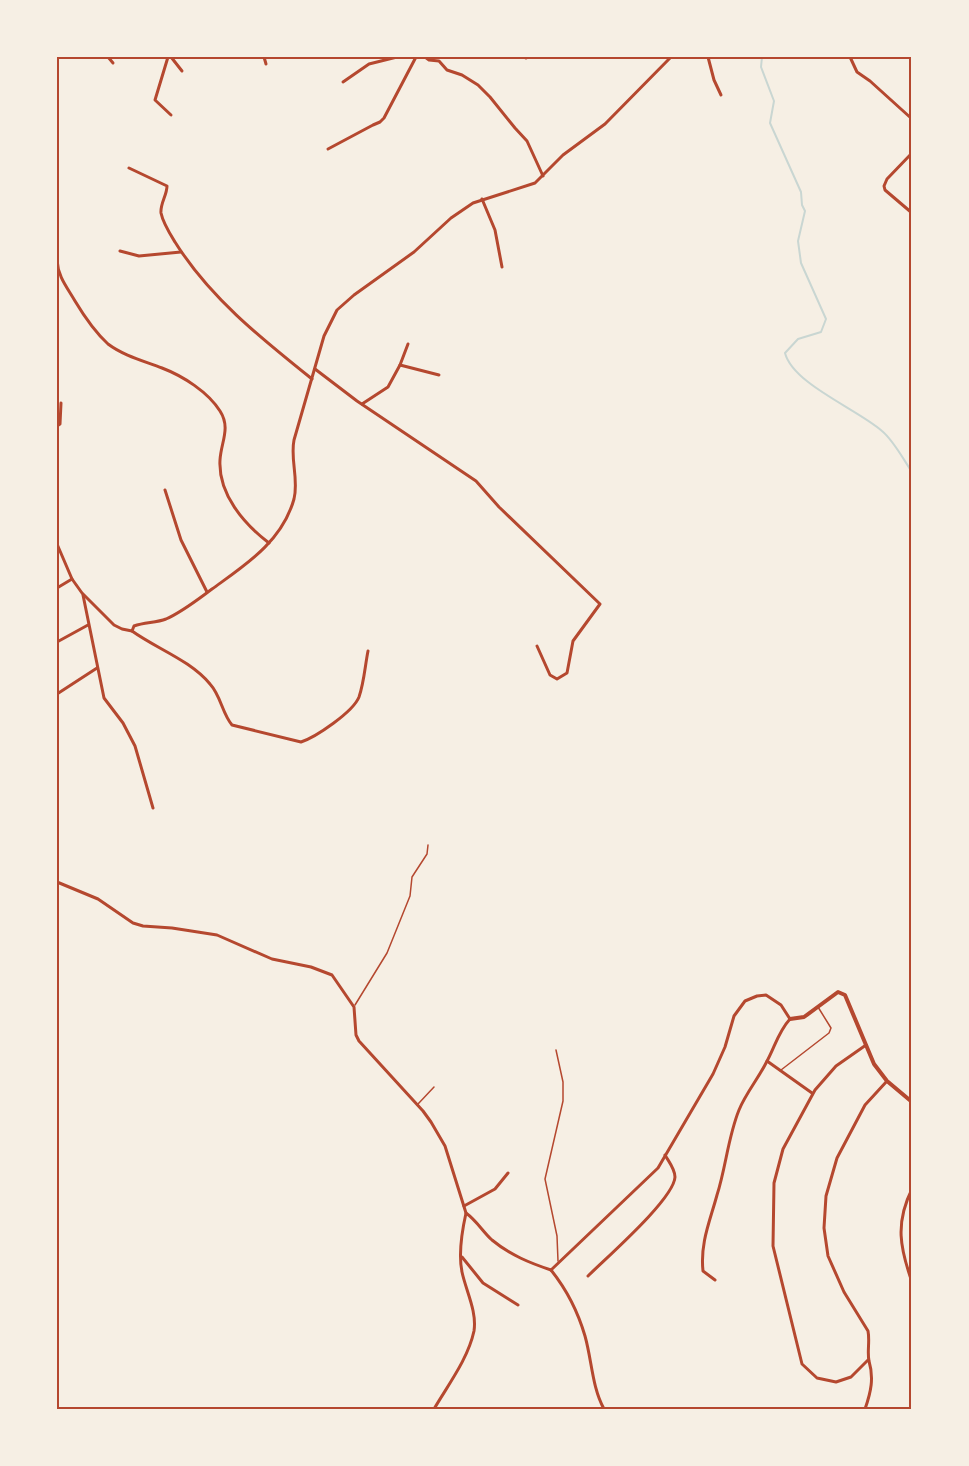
<svg xmlns="http://www.w3.org/2000/svg" width="969" height="1466" font-family="Roboto,sans-serif">
<rect width="100%" height="100%" fill="#f6efe4"/>
<g fill="none" stroke-linecap="round" stroke-linejoin="round">
<path stroke="#c9d6d2" stroke-width="2" d="M762,57L761,67L774,101L770,123L801,192L802,205L805,211L798,241L801,263L826,319L821,332L798,339L785,353C793,384 857,409 882,431C894,441 903,459 912,472"/>
<g stroke="#b5482f" stroke-width="1.5">
<polyline points="355,1005 387,953 410,896 412,877 427,854 428,845"/>
<polyline points="556,1050 563,1082 563,1101 545,1179 557,1236 558,1261"/>
<polyline points="781,1070 829,1033 831,1028 818,1007"/>
<polyline points="418,1104 434,1087"/>
</g>
<g stroke="#b5482f" stroke-width="3">
<polyline points="108,57 113,63"/>
<polyline points="168,57 155,100 171,115"/>
<polyline points="171,57 182,71"/>
<polyline points="264,57 266,64"/>
<polyline points="425,57 429,60 439,61 447,70 462,75 478,85 490,97 515,128 527,141 543,176"/>
<polyline points="526,57 526,58"/>
<polyline points="708,57 714,80 721,95"/>
<polyline points="850,57 857,72 870,81 912,119"/>
<polyline points="343,82 369,64 397,57"/>
<polyline points="328,149 373,125 380,122 384,118 416,57"/>
<polyline points="912,153 887,179 884,186 885,190 912,213"/>
<path d="M129,168L167,186C167,195 160,204 161,213C163,223 170,234 175,242C210,298 262,339 312,379"/>
<polyline points="482,199 495,230 502,267"/>
<polyline points="120,251 139,256 181,252"/>
<path d="M57,260C58,277 67,287 75,301C84,316 95,332 108,344C124,356 144,361 162,368C183,376 208,392 220,411C231,428 221,442 220,460C218,494 244,524 269,543"/>
<polyline points="400,365 439,375"/>
<polyline points="315,369 357,401 476,481 499,507 600,604 573,641 567,673 557,679 550,675 537,646"/>
<polyline points="362,404 388,387 400,365 408,344"/>
<polyline points="57,426 60,424 61,403"/>
<polyline points="165,490 181,540 207,592"/>
<path d="M57,544L72,579L82,593L114,625L122,629L132,631L134,626C145,622 156,623 166,619C182,612 197,600 212,589C245,565 282,542 294,499C299,479 290,460 294,440L324,336L337,310L354,295L414,252L451,218L473,203L535,183L563,155L605,124L671,57"/>
<polyline points="57,588 72,579"/>
<polyline points="83,595 104,698 123,723 135,746 153,808"/>
<path d="M132,631C157,649 190,660 210,684C221,696 222,713 232,725L301,742C316,737 353,712 359,697C364,683 365,666 368,651"/>
<polyline points="57,642 88,625"/>
<polyline points="57,694 97,668"/>
<path d="M57,882L98,899L133,923L143,926L172,928L217,935L272,959L311,967L332,975L354,1007L356,1035L359,1041L423,1111L431,1122L445,1146L466,1213C477,1221 483,1232 492,1240C510,1255 530,1263 551,1270"/>
<polyline points="866,1045 836,1066 815,1090 783,1149 774,1183 773,1246 802,1364 817,1378 836,1382 851,1377 868,1360"/>
<polyline points="767,1061 812,1093"/>
<path d="M912,1189C895,1223 900,1248 912,1282"/>
<polyline points="464,1206 495,1189 508,1173"/>
<polyline points="462,1257 483,1283 518,1305"/>
<path d="M551,1270L658,1168L713,1074L725,1047L734,1016L745,1001L757,996L766,995L781,1005L790,1019C778,1032 775,1047 766,1063C758,1079 746,1093 739,1110C728,1137 726,1167 717,1195C710,1221 700,1243 703,1271L715,1280"/>
<path d="M551,1270C567,1290 578,1312 585,1336C592,1361 592,1387 604,1409"/>
<path d="M588,1276C606,1258 674,1199 675,1177C675,1169 669,1162 665,1155"/>
<path d="M434,1409C448,1385 468,1359 474,1331C477,1311 466,1291 462,1272C458,1253 462,1231 466,1213"/>
<path d="M865,1409C871,1392 874,1378 869,1361C867,1352 870,1341 868,1331L844,1292L828,1256L824,1228L826,1196L837,1158L865,1105L887,1081"/>
</g>
<polyline stroke="#b5482f" stroke-width="4" points="790,1019 804,1017 838,992 845,995 874,1064 887,1081 912,1102"/>
</g>
<rect width="969" height="1466" fill="none" stroke="#f6efe4" stroke-width="117"/>
<rect x="58" y="58" width="852" height="1350" fill="none" stroke="#b5482f" stroke-width="2"/>
</svg>
